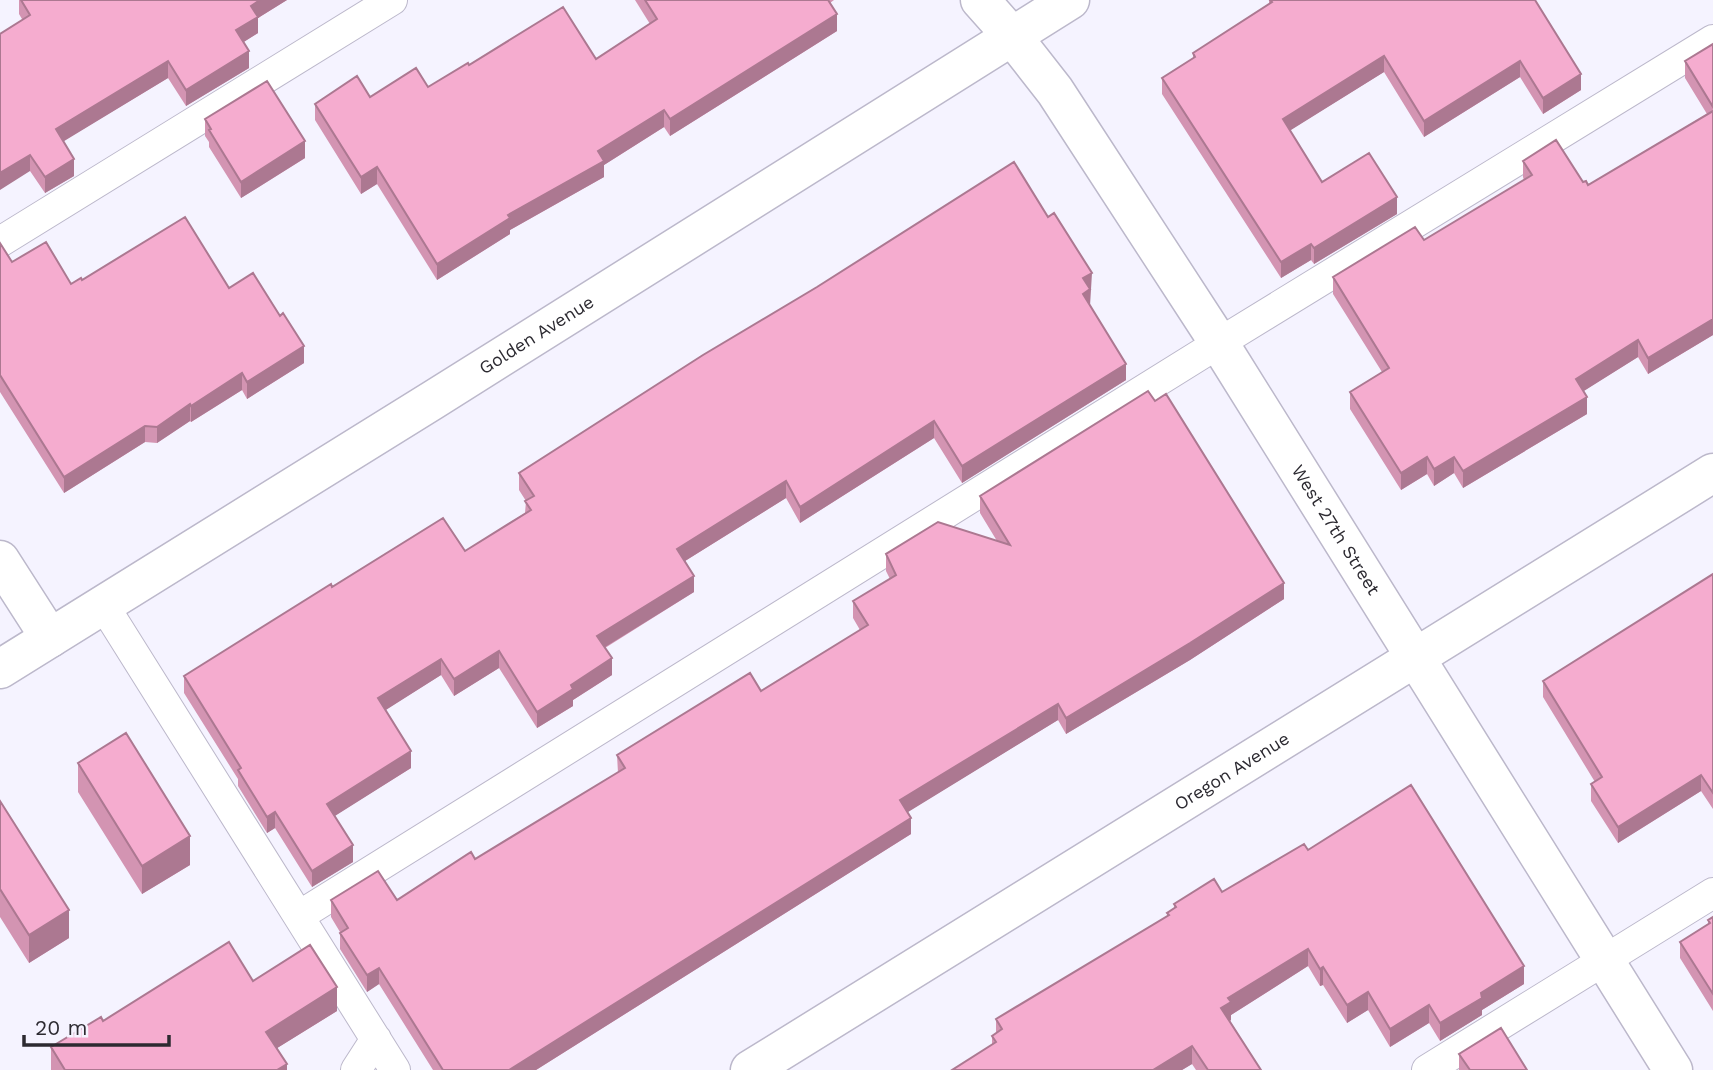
<svg xmlns="http://www.w3.org/2000/svg" width="1713" height="1070" viewBox="0 0 1713 1070" font-family="'Work Sans',sans-serif">
<style>
.lines{fill:none;stroke-linecap:round;stroke-linejoin:round}
.service-casing{stroke:#bcb8cb;stroke-width:32}
.minor-casing{stroke:#bcb8cb;stroke-width:41}
.service{stroke:#fff;stroke-width:30}
.minor{stroke:#fff;stroke-width:38}
.wall{fill:#d394b2}
.shaded-wall{fill:#ac7891}
.building{fill:#f5accf;stroke:#ac7891;stroke-width:2}
.labels{text-anchor:middle;stroke-width:5;stroke-linejoin:round;paint-order:stroke}
.street-label{font-size:18px;fill:#2c2a31;stroke:#f5f3ff}
</style>
<rect width="100%" height="100%" fill="#f5f3ff"/>
<g class="lines">
<!-- service casing -->
<g class="service-casing">
<path id="service" d="M0 242 392 0
M104 606 395 1070
M299 916 1219 343 1713 40
M356 1070 376 1039
M1427 1070 1713 893"/>
</g>
<!-- minor casing -->
<g class="minor-casing">
<g id="minor">
<path id="s1" d="M980 0 1012 36 1055 91 1219 343 1673 1070"/>
<path d="M0 560 50 638"/>
<path id="s2" d="M0 669 433 400 1070 0"/>
<path id="s3" d="M750 1070 1713 473"/>
</g>
</g>
<!-- service -->
<use href="#service" class="service"/>
<!-- minor -->
<use href="#minor" class="minor"/>
</g>
<!-- wall -->
<path class="wall" d="M19 0H287L258 18V33L243 42 249 68 186 106 168 78 63 141 74 176 45 193 30 171 22 19 19 14Z
M635 0H834L830 3 837 31 670 136 664 127 604 165V177L510 230V234L437 280 377 184 361 194 315 120V104L370 97 428 87 469 65 596 59 650 24Z
M1269 0H1535L1581 90 1543 114 1520 77 1424 137 1384 72 1290 130 1322 182 1397 214 1314 264 1311 260 1281 278 1162 94V78L1193 58V53L1269 4Z
M1713 44V335L1648 374 1638 357 1583 391 1587 414 1463 488 1454 473 1434 486 1427 474 1401 490 1350 409V392L1382 372 1333 294V277L1424 240 1524 180 1523 177V161L1583 182 1588 185 1707 114 1685 78V61Z
M205 119 305 158 241 198 209 147V142L205 136Z
M0 243 12 262 71 284 82 280 229 288 304 363 247 399 242 390 191 422 190 421 157 443 145 442 64 493 0 392Z
M1092 289 1090 290V306L1126 380 962 483 934 438 800 523 786 498 685 561 694 592 605 648 612 675 573 700V706L537 728 499 668 454 696 441 675 385 710 411 768 334 816 353 862 312 887 275 828 267 833 238 786V779L184 693V676L332 587 465 551 525 513 526 501 519 490V473Z
M980 496 1284 599 1190 660 1066 734 1058 720 907 812 911 834 536 1070H433L379 984 367 992 340 949V932L331 917V900H397L475 859 618 773 617 755 761 691 860 630 853 618V601L890 579 886 571V554L997 541 980 513Z
M1713 574V809L1701 791 1618 843 1591 801V784L1595 782 1543 697V681Z
M78 763 190 865 142 894 78 792Z
M0 801 69 938 29 963 0 917Z
M1308 850 1524 984 1482 1010V1015L1440 1041 1429 1023 1390 1047 1368 1010 1347 1023 1323 985 1320 986 1308 966 1231 1015V1020L1230 1021 1261 1070H1196L1192 1064 1182 1070H952L992 1045V1036L996 1033V1019L1167 916V913L1174 909V904L1222 892Z
M1713 917V1011L1680 958V942L1708 924V920Z
M253 981 337 1011 277 1048 287 1070H51V1047L103 1021Z
M1459 1054 1527 1070H1459Z"/>
<!-- shaded-wall -->
<path class="shaded-wall" d="M260 0H287L258 18V33L236 47V30L251 6Z
M837 14V31L670 136V119Z
M249 51V68L186 106V90Z
M1384 56V72L1283 135V119Z
M168 61V78L56 146V129Z
M1520 61V77L1424 137V121Z
M1581 74V90L1543 114V98Z
M664 110V127L604 165V177L510 230V234L437 280V264L598 151Z
M305 141V158L241 198V182Z
M30 155V171L0 190V173Z
M74 159V176L45 193V177Z
M377 167V184L361 194V177Z
M1397 197V214L1314 264V248Z
M1311 244V260L1281 278V262Z
M1092 273 1090 306 1083 311V278Z
M1713 319V335L1648 374V358Z
M1638 340V357L1576 396V379Z
M304 346V363L247 399V382Z
M1126 364V380L962 483V466Z
M242 373V390L191 422V406Z
M1587 397V414L1463 488V471Z
M190 404V421L157 443V427Z
M934 421V438L800 523V507Z
M145 426V442L64 493V477Z
M1427 457V474L1401 490V473Z
M1454 457V473L1434 486V469Z
M786 481V498L677 566V549Z
M694 576V592L597 652V636Z
M1284 583V599L1190 660 1066 734V718Z
M499 651V668L454 696V679Z
M612 658V675L573 700V706L537 728V712L571 685Z
M441 659V675L378 715V698Z
M1058 704V720L900 817V800Z
M411 751V768L327 821V804Z
M1701 775V791L1618 843V827Z
M275 812V828L267 833V817Z
M911 818V834L536 1070H509Z
M190 836V865L142 894V866Z
M353 845V862L312 887V871Z
M69 910V938L29 963V935Z
M1308 949V966L1231 1015V1020L1221 1026V1008L1228 998Z
M1524 966V984L1482 1010V1015L1440 1041V1023L1481 993Z
M1323 967V985L1320 986V969Z
M379 968V984L367 992V975Z
M337 987V1011L266 1055V1032Z
M1368 992V1010L1347 1023V1005Z
M1429 1005V1023L1390 1047V1029Z
M1192 1046V1064L1182 1070H1153Z
M287 1064V1070H277Z"/>
<!-- building -->
<path class="building" d="M21 0H260L251 6 258 17 236 30 249 51 186 90 168 61 56 129 74 159 45 177 30 155 0 173V34L30 15Z
M645 0H828L837 14 670 119 664 110 598 151 604 161 508 215 510 218 437 264 377 167 361 177 315 104 357 76 370 97 416 68 428 87 468 63 469 65 563 7 596 59 657 19Z
M1270 0H1535L1581 74 1543 98 1520 61 1424 121 1384 56 1283 119 1322 182 1369 153 1397 197 1314 248 1311 244 1281 262 1162 78 1195 57 1193 53 1272 2Z
M1713 44V107L1685 61Z
M267 81 305 141 241 182 209 130 211 129 205 119Z
M1713 111V319L1648 358 1638 340 1576 379 1587 397 1463 471 1454 457 1434 469 1427 457 1401 473 1350 392 1389 368 1333 277 1415 227 1424 240 1532 175 1523 161 1556 140 1583 182 1586 181 1588 185Z
M1014 162 1048 217 1054 213 1092 273 1083 278 1090 289 1083 294 1126 364 962 466 934 421 800 507 786 481 677 549 694 576 597 636 612 658 571 685 573 689 537 712 499 651 454 679 441 659 378 698 411 751 327 804 353 845 312 871 275 812 267 817 238 770 241 768 184 676 331 584 332 587 443 518 465 551 531 510 525 501 534 496 519 473 703 355 817 287Z
M185 217 229 288 253 273 280 316 283 313 304 346 247 382 242 373 191 406 190 404 157 427 145 426 64 477 0 375V243L12 262 46 242 71 284 81 278 82 280Z
M1148 391 1155 401 1166 394 1284 583 1190 643 1066 718 1058 704 900 800 911 818 509 1070H443L379 968 367 975 340 933 348 928 331 900 378 871 397 900 471 852 475 859 625 768 617 755 750 673 761 691 868 625 853 601 896 575 886 554 938 522 1010 545 980 496Z
M1713 574V793L1701 775 1618 827 1591 784 1602 777 1543 681Z
M126 733 190 836 142 866 78 763Z
M1411 785 1524 966 1481 993 1482 998 1440 1023 1429 1005 1390 1029 1368 992 1347 1005 1323 967 1320 969 1308 949 1228 998 1231 1002 1221 1008 1261 1070H1208L1192 1046 1153 1070H952L996 1042 992 1036 1002 1029 996 1019 1169 915 1167 913 1176 907 1174 904 1214 879 1222 892 1304 844 1308 850Z
M0 801 69 910 29 935 0 889Z
M1713 917V994L1680 942 1710 923 1708 920Z
M229 942 253 981 310 945 337 987 266 1032 287 1064 277 1070H65L51 1047 101 1017 103 1021Z
M1501 1028 1527 1070H1470L1459 1054Z"/>
<g class="labels">
<!-- street labels -->
<g class="street-label">
<text dy="6" stroke="none"><textPath href="#s2" startOffset="632">Golden Avenue</textPath></text>
<text dy="6" stroke="none"><textPath href="#s1" startOffset="639">West 27th Street</textPath></text>
<text dy="6" stroke="none"><textPath href="#s3" startOffset="567">Oregon Avenue</textPath></text>
</g>
</g>
<!-- scale -->
<path d="M24 1035v10h145v-10" fill="none" stroke="#2c2a31" stroke-width="3.5"/>
<text x="35" y="1035" font-size="21" fill="#2c2a31" stroke="#f5f3ff" stroke-width="5" paint-order="stroke">20 m</text>
</svg>
